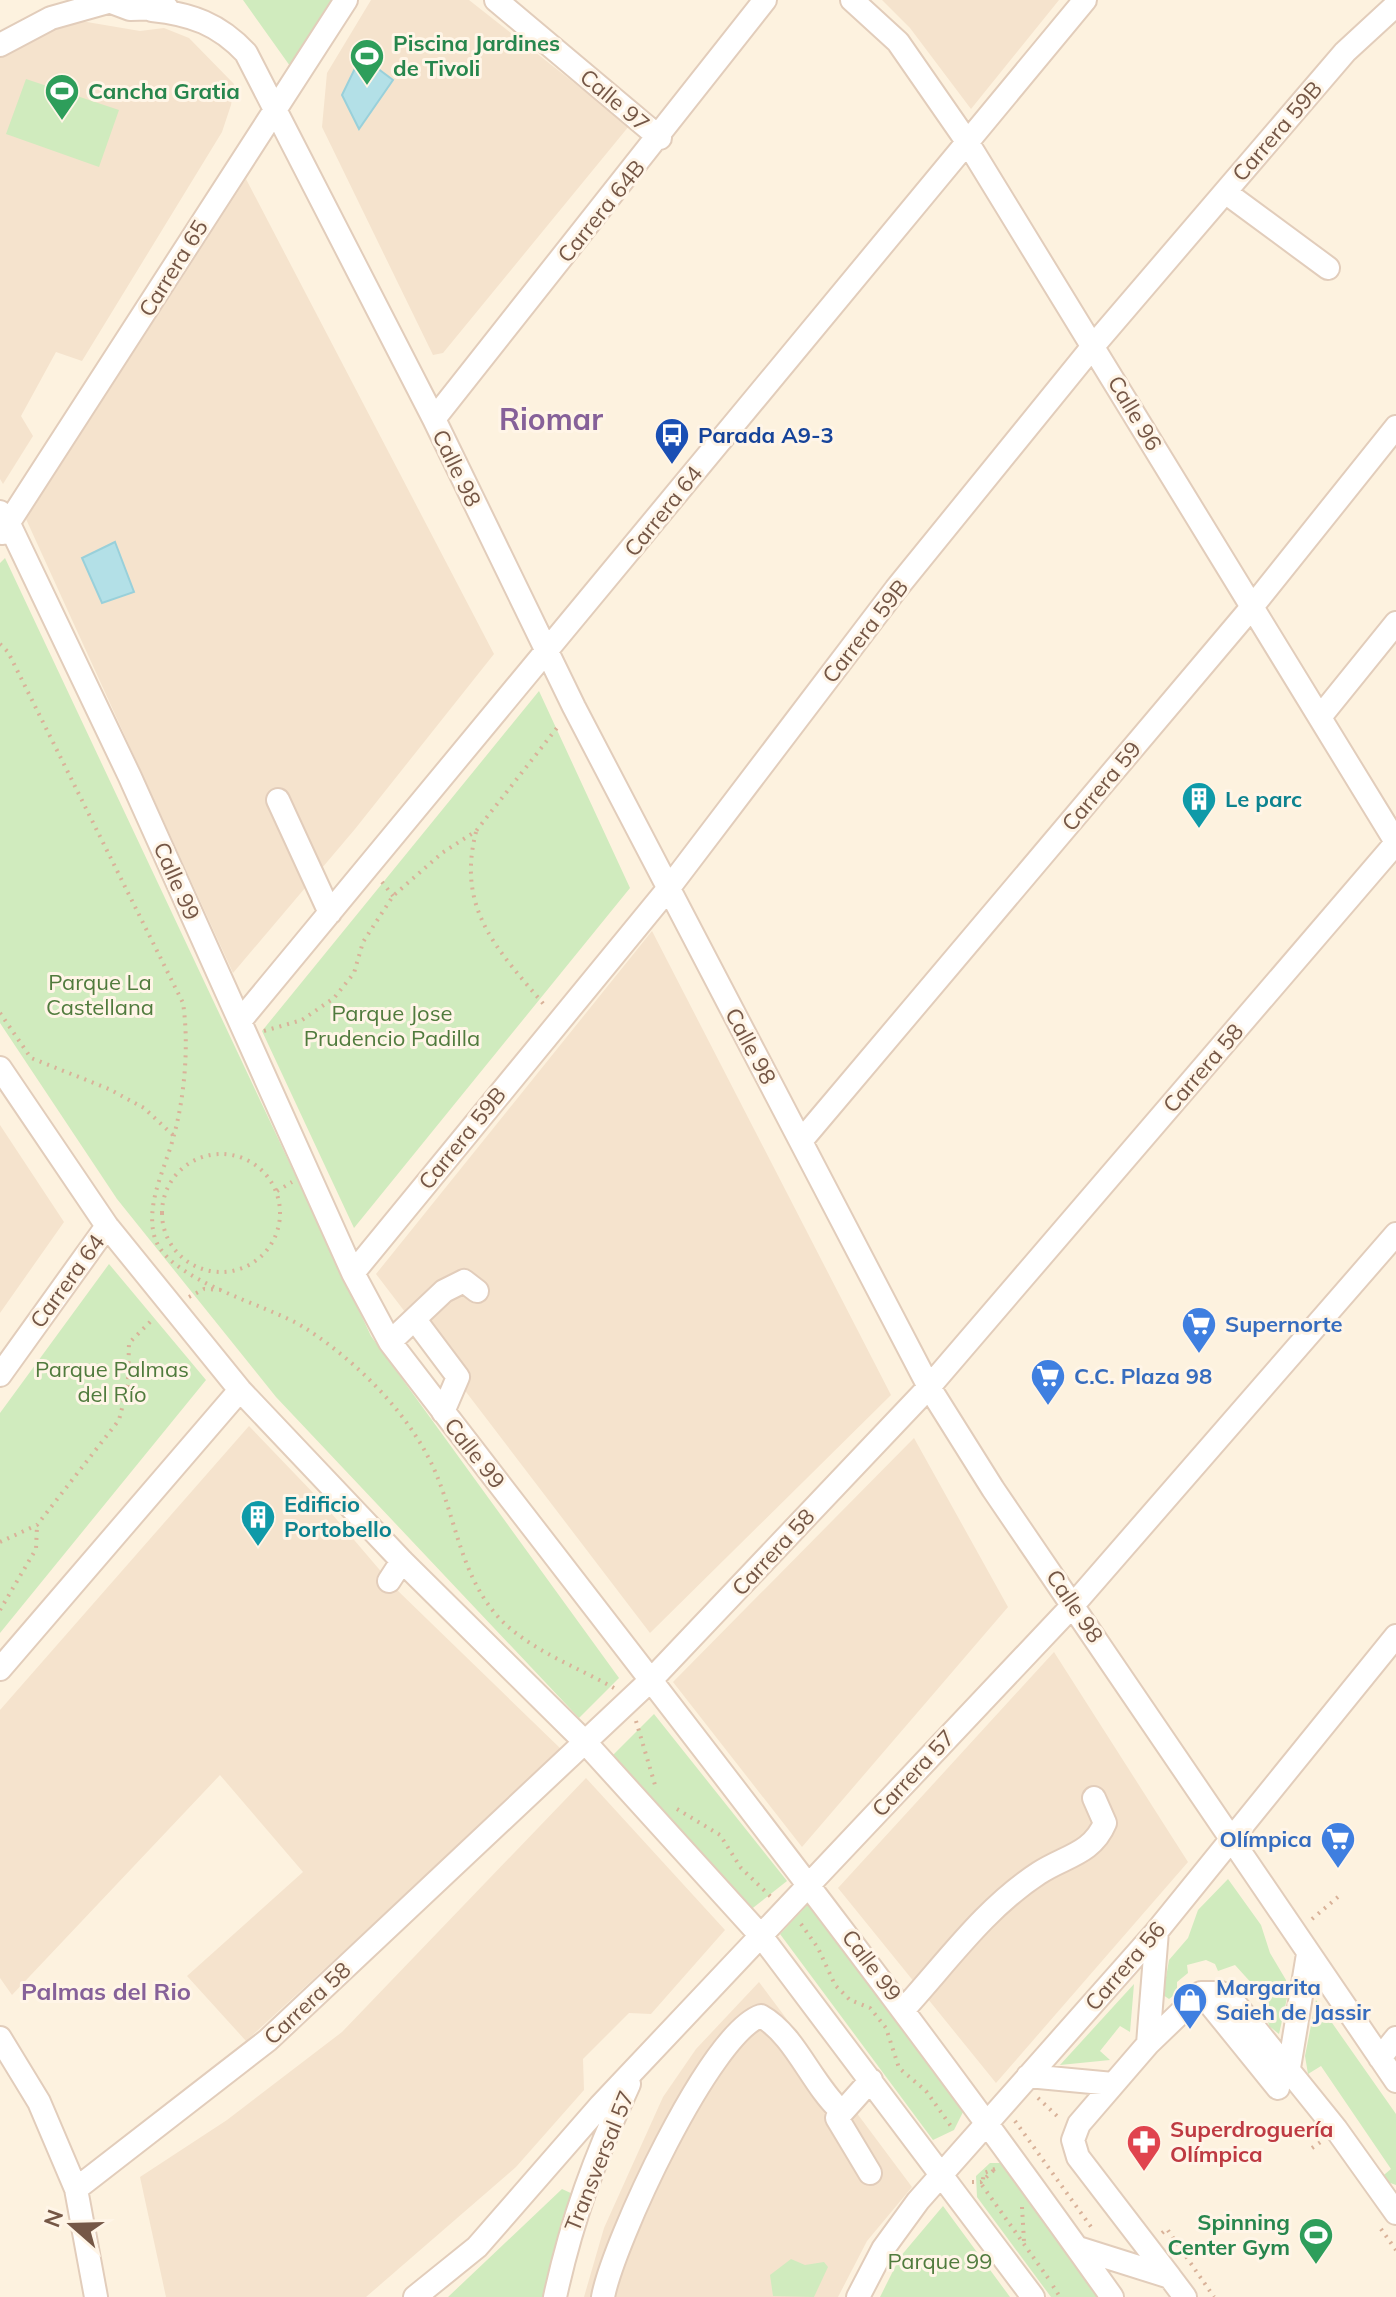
<svg xmlns="http://www.w3.org/2000/svg" width="1396" height="2297" viewBox="0 0 1396 2297" font-family="Mulish,sans-serif">
<style>
.residential{fill:#f5e3cd}
.green{fill:#d0ebbe}
.water{fill:#b3e0e7;stroke:#99d0da;stroke-width:2}
.lines{fill:none;stroke-linecap:round;stroke-linejoin:round}
.minor-casing{stroke:#e2cdbb;stroke-width:26}
.path{stroke:#d9b299;stroke-width:4;stroke-dasharray:2 6;stroke-linecap:butt}
.minor{stroke:#fff;stroke-width:22}
.labels{text-anchor:middle;stroke-width:6;stroke-linejoin:round;paint-order:stroke}
.leisure-label{font-size:22px;font-weight:bold;fill:#27864d;stroke:#fff5e7;text-anchor:start}
.street-label{font-size:22px;fill:#755746;stroke:#fff5e7}
.transit-label{font-size:22px;font-weight:bold;fill:#164399;stroke:#fff5e7;text-anchor:start}
.culture-label{font-size:22px;font-weight:bold;fill:#0d838f;stroke:#fff5e7;text-anchor:start}
.park-label{font-size:22px;fill:#507b3d;stroke:#fff5e7}
.shop-label{font-size:22px;font-weight:bold;fill:#366cbe;stroke:#fff5e7;text-anchor:start}
.health-label{font-size:22px;font-weight:bold;fill:#be3a42;stroke:#fff5e7;text-anchor:start}
.neighbourhood-label{font-size:24px;font-weight:bold;fill:#866199;stroke:#fff5e7}
.district-label{font-size:30px;font-weight:bold;fill:#866199;stroke:#fff5e7}
</style>
<rect width="100%" height="100%" fill="#fdf2df"/>
<!-- residential -->
<path class="residential" d="M371 0H469L629 126 443 353 433 355 322 127 327 73Z
M882 0H1059L971 109 910 28Z
M81 21 140 31 164 28 189 38 234 84 231 105 222 132 82 361 56 352 21 416 33 436 3 484 0 479V57L46 25Z
M246 179 494 654 355 829 233 973 26 519Z
M652 931 891 1395 650 1633 376 1274Z
M0 1125 64 1222 0 1313Z
M249 1426 320 1500 396 1589 562 1750 246 2041 187 1976 303 1872 220 1775 12 1995 0 1978V1710Z
M914 1438 1008 1607 802 1847 673 1682Z
M1054 1652 1188 1862 996 2083 838 1888Z
M586 1778 725 1930 651 2014 629 2013 583 2059 584 2090 516 2167 366 2297H166L140 2177 227 2120 342 2032Z
M759 1982 912 2187 867 2241 838 2297H584L604 2228 663 2097 696 2049Z"/>
<!-- green -->
<path class="green" d="M243 0H335L290 66Z
M26 79 119 110 99 167 6 134Z
M5 558 371 1336 619 1678 579 1718 276 1397 117 1199 0 1023V563Z
M539 691 630 888 354 1228 262 1031Z
M109 1264 206 1380 0 1633V1413Z
M654 1714 787 1881 749 1911 610 1758Z
M1228 1879 1261 1925 1270 1953 1286 1980 1287 1998 1279 2034 1269 2026 1264 1997 1235 1965 1218 1971 1215 1964 1206 1960 1187 1965 1188 1973 1177 1982V1993L1169 1999 1163 1995 1169 1960 1188 1938 1198 1910Z
M810 1902 965 2108 954 2130 933 2140 780 1934Z
M1134 1984 1130 2032 1120 2026 1100 2051 1110 2060 1060 2065Z
M1316 2000 1396 2114V2185L1379 2179 1391 2169 1321 2066 1308 2074 1305 2056Z
M990 2163H1003L1017 2173 1098 2297H1051L977 2197 976 2176Z
M562 2189 575 2195 559 2236 544 2297H448Z
M943 2206 1010 2297H880L900 2257Z
M791 2259 805 2265 824 2262 828 2267 814 2297 773 2296 770 2275Z"/>
<!-- water -->
<path class="water" d="M361 56 393 80 359 129 342 95Z
M115 542 134 592 102 603 82 558Z"/>
<g class="lines">
<!-- minor casing -->
<g class="minor-casing">
<path id="minor" d="M106 0 130 9 167 8
M496 0 660 138
M852 0 898 42 966 140 1396 842
M152 10C191 14 219 24 246 53L434 419 574 707 929 1387 993 1489 1396 2081
M0 45 51 18 108 2
M1225 192 1328 268
M434 419 765 0
M0 512 10 526 130 777 353 1273 390 1342C633 1659 881 1971 1112 2297
M2 533 346 0
M1320 717 1396 623
M278 800 330 913
M240 1021 1085 0
M0 1068 107 1226 240 1390 402 1561 584 1741 762 1937 1033 2297
M801 1141 1252 607 1396 427
M353 1273 668 889 896 589 1094 345 1345 52 1396 5
M416 1321 458 1377 443 1412
M390 1342 444 1291 464 1281 477 1291
M0 1375 107 1226
M389 1581 402 1561
M0 1669 240 1390
M1201 1993 1278 2088
M904 2009C947 1962 985 1908 1039 1873 1065 1856 1092 1854 1105 1823L1094 1798
M0 2038 39 2102 76 2189 96 2297
M1148 2044 1157 1931
M1380 2058 1396 2038
M1289 2068 1308 1954
M1028 2076 1113 2084
M870 2173 837 2118 871 2080
M76 2189 268 2040 652 1679 929 1387 1396 843
M1078 2248 1170 2277 1185 2297
M1170 2277 1078 2157 1073 2140 1079 2124 1148 2044 1201 1993H1221L1232 2000 1336 2129 1396 2213
M415 2297 477 2247 600 2106 1074 1604 1396 1234
M555 2297C572 2219 595 2157 629 2084
M603 2297C613 2243 710 2033 761 2016 795 2035 811 2083 840 2110
M858 2297 883 2249 918 2201 1157 1931 1396 1636"/>
</g>
<!-- path -->
<path class="path" d="M0 644 8 652 183 1003C189 1043 185 1095 174 1135 166 1167 146 1201 154 1235 165 1281 268 1304 305 1328 358 1362 413 1417 437 1476 457 1525 462 1578 500 1619 530 1650 577 1667 614 1688
M476 832C456 910 498 950 546 1007
M382 882 393 896
M0 1013 31 1058 109 1089 144 1108 174 1136
M264 1031 302 1020 334 998 354 973 363 942 393 896 442 853 476 831 560 724
M162 1213a59 59 0 1 1 118 0a59 59 0 1 1-118 0Z
M277 1191 292 1182
M189 1297 204 1289 223 1290
M0 1542 37 1525 119 1420 128 1385 129 1343 154 1318
M0 1610 36 1549 37 1526
M636 1721 655 1785
M677 1809 720 1835 741 1868 771 1897
M1312 1919 1338 1897
M801 1924 818 1948 835 1985 850 2000 870 2008 886 2028 899 2068 926 2091 953 2129
M1038 2098 1058 2117
M1015 2121 1094 2231
M1312 2148 1322 2141
M995 2169 984 2173 982 2185 1048 2278
M972 2182H981L994 2170
M1022 2207 1024 2241
M1381 2229 1396 2250
M1162 2233 1167 2229 1214 2297
M1053 2286 1060 2297"/>
<!-- minor -->
<use href="#minor" class="minor"/>
</g>
<!-- icons -->
<defs>
<g id="stadium-pin" transform="scale(1.8)"><path d="M0 17L-7.5 6A9.5 9.5 0 1 1 7.5 6Z" fill="#2e9e5b" stroke="#fff5e7"/><path d="M0-5a6.5 5 0 1 0 0 10a6.5 5 0 1 0 0-10ZM-3.5-1.8h7v3.6h-7Z" fill="#fff"/></g>
<g id="bus-pin" transform="scale(1.8)"><path d="M0 17L-7.5 6A9.5 9.5 0 1 1 7.5 6Z" fill="#1a4fb4" stroke="#fff5e7"/><path d="M-5-6H5V4H4V6H2V4H-2V6H-4V4H-5ZM-3.5-4V0h7V-4ZM-3.5 1.2v1.5H-2V1.2ZM2 1.2v1.5H3.5V1.2Z" fill="#fff"/></g>
<g id="building-pin" transform="scale(1.8)"><path d="M0 17L-7.5 6A9.5 9.5 0 1 1 7.5 6Z" fill="#0f9aa8" stroke="#fff5e7"/><path d="M-4-6H4V6H1V3H-1V6H-4ZM-2.5-4.3h1.7v1.8h-1.7ZM.8-4.3h1.7v1.8H.8ZM-2.5-1h1.7V.8h-1.7ZM.8-1h1.7V.8H.8Z" fill="#fff"/></g>
<g id="supermarket-pin" transform="scale(1.8)"><path d="M0 17L-7.5 6A9.5 9.5 0 1 1 7.5 6Z" fill="#3f7fe0" stroke="#fff5e7"/><path d="M-6-5.5h2.5l.6 2H6L4.5 2H-2.5L-4.4-4H-6ZM-1.5 3.2a1.3 1.3 0 1 0 .1 0ZM3 3.2a1.3 1.3 0 1 0 .1 0Z" fill="#fff"/></g>
<g id="shop-pin" transform="scale(1.8)"><path d="M0 17L-7.5 6A9.5 9.5 0 1 1 7.5 6Z" fill="#3f7fe0" stroke="#fff5e7"/><path d="M-5-2.5h2.3a2.7 3.5 0 0 1 5.4 0H5L5.5 6h-11ZM-1.5-2.5h3a1.5 2.3 0 0 0-3 0Z" fill="#fff"/></g>
<g id="pharmacy-pin" transform="scale(1.8)"><path d="M0 17L-7.5 6A9.5 9.5 0 1 1 7.5 6Z" fill="#e0444e" stroke="#fff5e7"/><path d="M-2-6h4v4h4v4h-4v4h-4v-4h-4v-4h4Z" fill="#fff"/></g>
</defs>
<g fill-rule="evenodd">
<use href="#stadium-pin" x="367" y="56"/>
<use href="#stadium-pin" x="62" y="91"/>
<use href="#bus-pin" x="672" y="435"/>
<use href="#building-pin" x="1199" y="799"/>
<use href="#supermarket-pin" x="1199" y="1324"/>
<use href="#supermarket-pin" x="1048" y="1376"/>
<use href="#building-pin" x="258" y="1517"/>
<use href="#supermarket-pin" x="1338" y="1839"/>
<use href="#shop-pin" x="1190" y="2000"/>
<use href="#pharmacy-pin" x="1144" y="2142"/>
<use href="#stadium-pin" x="1316" y="2235"/>
</g>
<g class="labels">
<!-- leisure labels -->
<g class="leisure-label">
<text x="393" y="51">Piscina Jardines<tspan x="393" dy="25">de Tivoli</tspan></text>
<text x="88" y="99">Cancha Gratia</text>
<text x="1290" y="2230" text-anchor="end">Spinning<tspan x="1290" dy="25">Center Gym</tspan></text>
</g>
<!-- street labels -->
<g class="street-label">
<text transform="translate(615 100) rotate(40)" y="8">Calle 97</text>
<text transform="translate(1277 131) rotate(-49)" y="8">Carrera 59B</text>
<text transform="translate(601 211) rotate(-51)" y="8">Carrera 64B</text>
<text transform="translate(173 268) rotate(-58)" y="8">Carrera 65</text>
<text transform="translate(1135 413) rotate(59)" y="8">Calle 96</text>
<text transform="translate(457 468) rotate(64)" y="8">Calle 98</text>
<text transform="translate(663 511) rotate(-51)" y="8">Carrera 64</text>
<text transform="translate(865 631) rotate(-52)" y="8">Carrera 59B</text>
<text transform="translate(1101 786) rotate(-50)" y="8">Carrera 59</text>
<text transform="translate(177 881) rotate(66)" y="8">Calle 99</text>
<text transform="translate(751 1046) rotate(62)" y="8">Calle 98</text>
<text transform="translate(1203 1068) rotate(-49)" y="8">Carrera 58</text>
<text transform="translate(462 1138) rotate(-51)" y="8">Carrera 59B</text>
<text transform="translate(67 1281) rotate(-54)" y="8">Carrera 64</text>
<text transform="translate(475 1453) rotate(52)" y="8">Calle 99</text>
<text transform="translate(773 1552) rotate(-47)" y="8">Carrera 58</text>
<text transform="translate(1075 1606) rotate(56)" y="8">Calle 98</text>
<text transform="translate(913 1773) rotate(-47)" y="8">Carrera 57</text>
<text transform="translate(872 1965) rotate(53)" y="8">Calle 99</text>
<text transform="translate(1125 1966) rotate(-49)" y="8">Carrera 56</text>
<text transform="translate(307 2003) rotate(-43)" y="8">Carrera 58</text>
<text transform="translate(599 2161) rotate(-68)" y="8">Transversal 57</text>
</g>
<!-- transit labels -->
<g class="transit-label">
<text x="698" y="443">Parada A9-3</text>
</g>
<!-- culture labels -->
<g class="culture-label">
<text x="1225" y="807">Le parc</text>
<text x="284" y="1512">Edificio<tspan x="284" dy="25">Portobello</tspan></text>
</g>
<!-- park labels -->
<g class="park-label">
<text x="100" y="990">Parque La<tspan x="100" dy="25">Castellana</tspan></text>
<text x="392" y="1021">Parque Jose<tspan x="392" dy="25">Prudencio Padilla</tspan></text>
<text x="112" y="1377">Parque Palmas<tspan x="112" dy="25">del Río</tspan></text>
<text x="940" y="2269">Parque 99</text>
</g>
<!-- shop labels -->
<g class="shop-label">
<text x="1225" y="1332">Supernorte</text>
<text x="1074" y="1384">C.C. Plaza 98</text>
<text x="1312" y="1847" text-anchor="end">Olímpica</text>
<text x="1216" y="1995">Margarita<tspan x="1216" dy="25">Saieh de Jassir</tspan></text>
</g>
<!-- health labels -->
<g class="health-label">
<text x="1170" y="2137">Superdroguería<tspan x="1170" dy="25">Olímpica</tspan></text>
</g>
<!-- neighbourhood labels -->
<g class="neighbourhood-label">
<text x="106" y="2000">Palmas del Rio</text>
</g>
<!-- district labels -->
<g class="district-label">
<text x="551" y="430">Riomar</text>
</g>
</g>
<!-- north arrow -->
<g transform="translate(72 2225) rotate(290)" stroke="#fff5e7" stroke-width="6" paint-order="stroke">
<path d="M0-6L14 30L0 20L-14 30Z" fill="#755746"/>
<text y="-12" font-size="22" font-weight="bold" text-anchor="middle" fill="#755746">N</text>
</g>
</svg>
